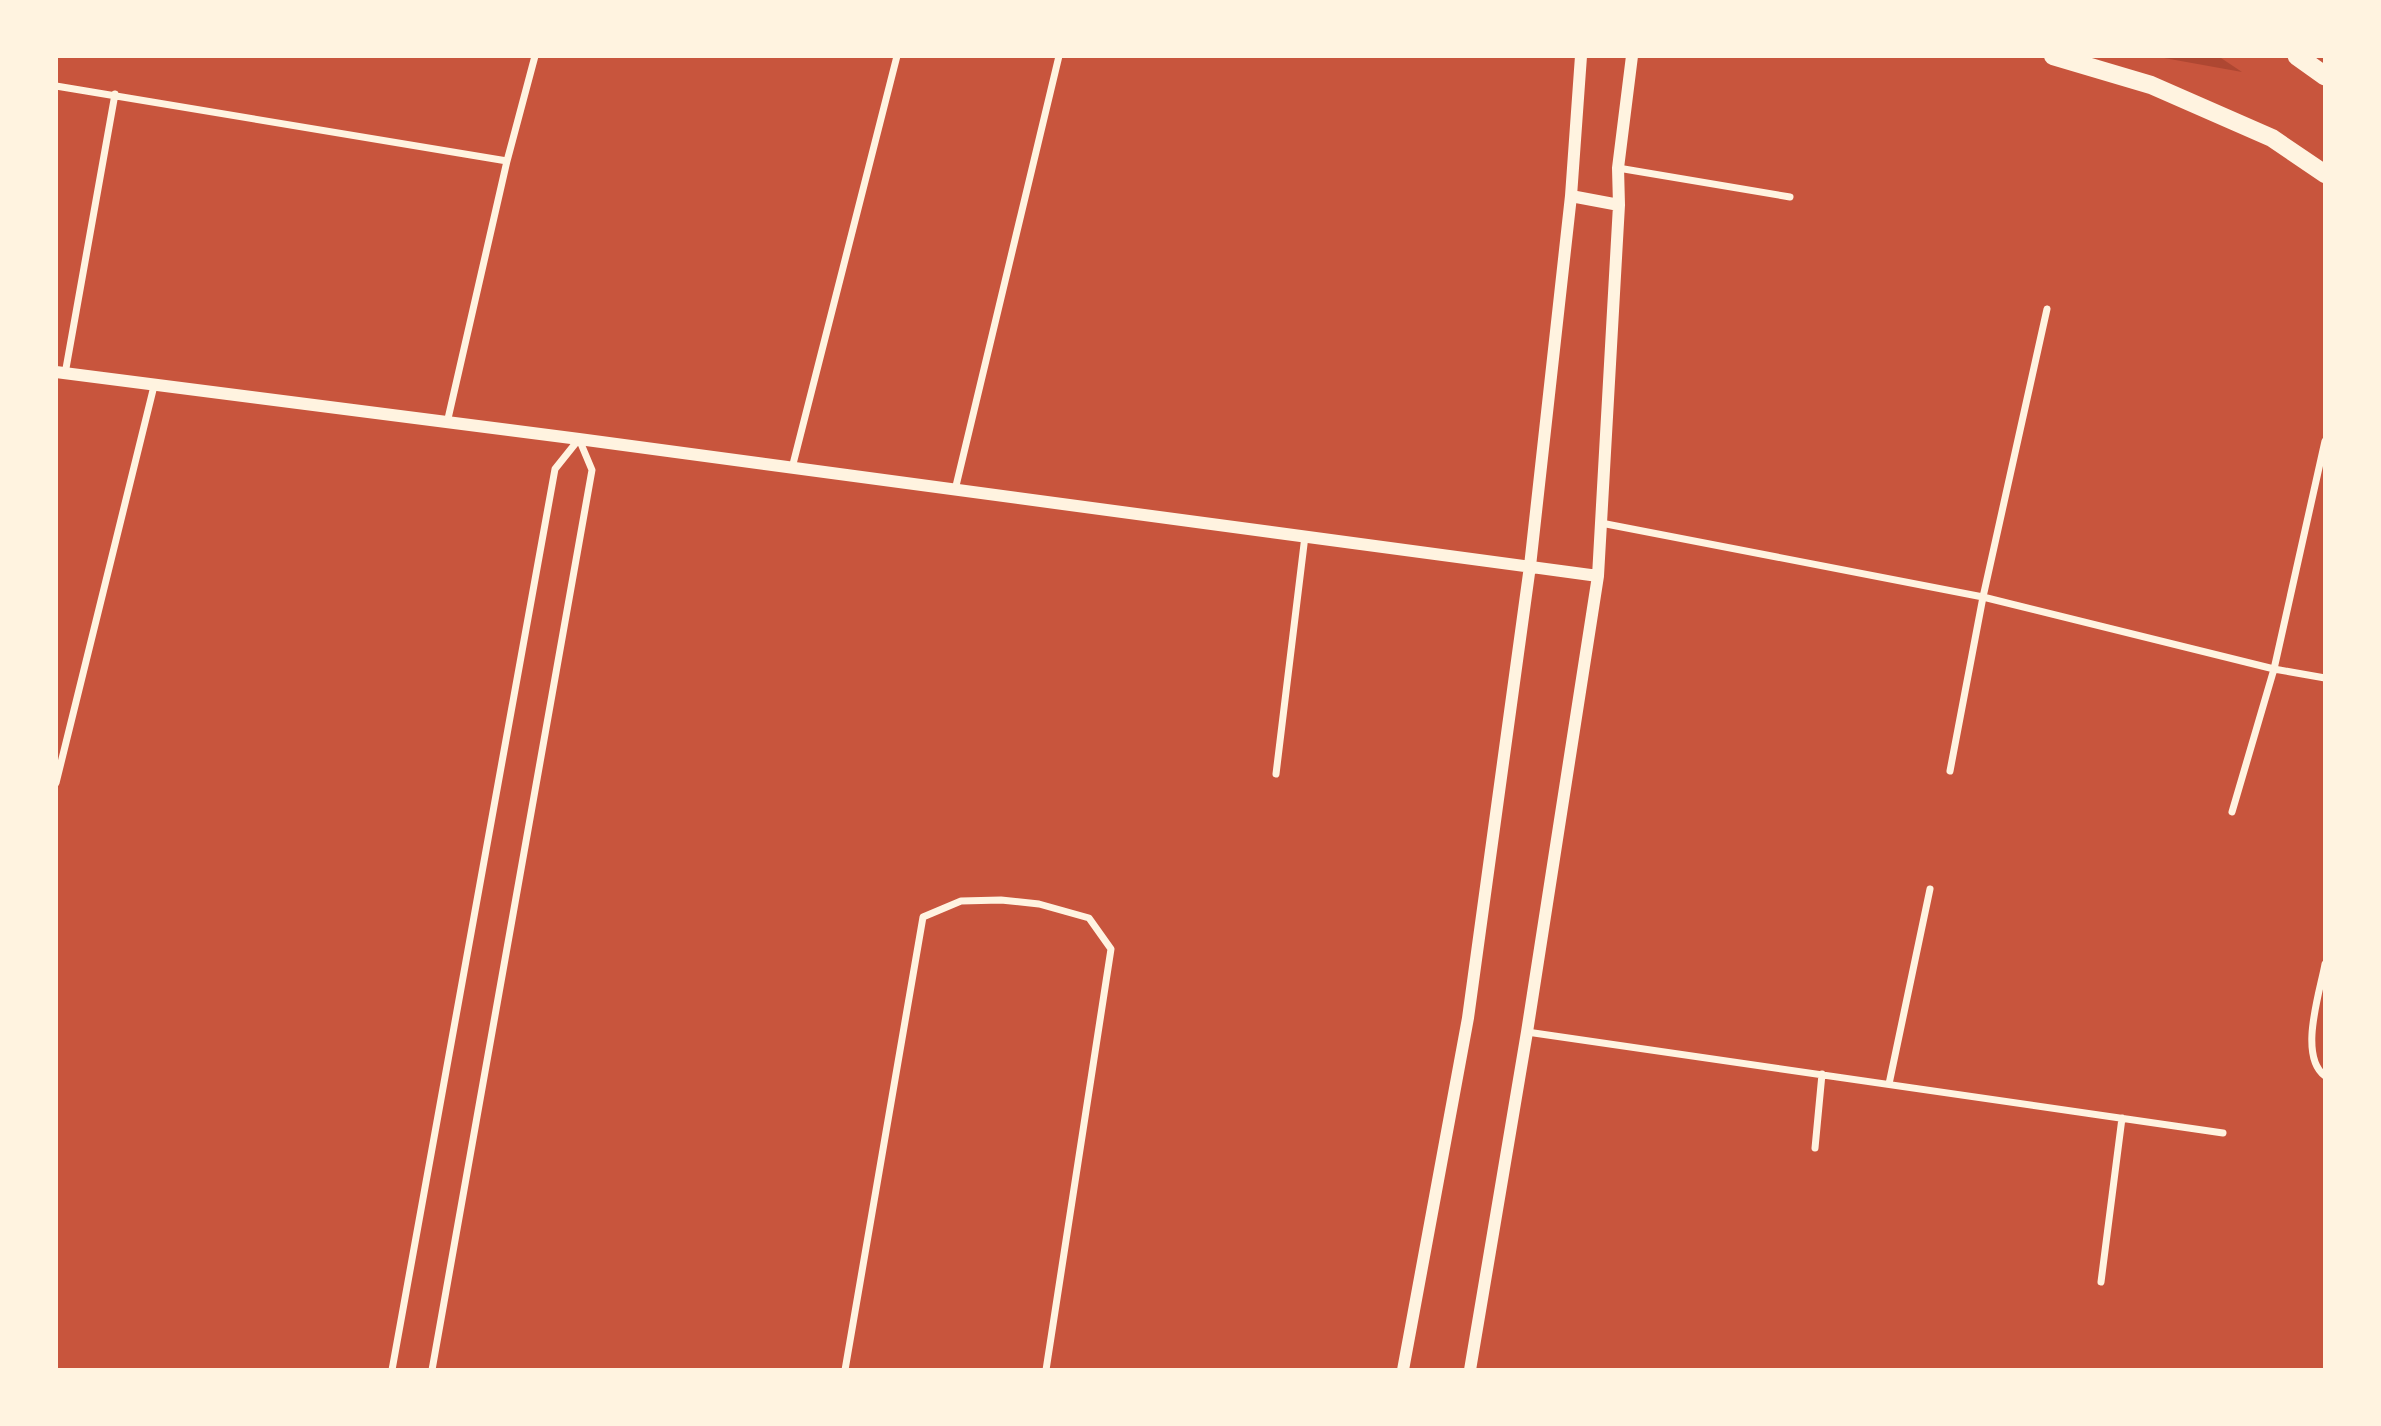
<svg xmlns="http://www.w3.org/2000/svg" width="2381" height="1426" viewBox="0 0 2381 1426" font-family="Barlow,sans-serif">
<style>
.green{fill:#ae4732}
.lines{fill:none;stroke-linecap:round;stroke-linejoin:round}
.minor{stroke:#fff3e0;stroke-width:7}
.tertiary{stroke:#fff3e0;stroke-width:12}
.primary{stroke:#fff3e0;stroke-width:18}
.trunk{stroke:#fff3e0;stroke-width:19}
</style>
<rect width="100%" height="100%" fill="#c8553d"/>
<!-- green -->
<path class="green" d="M2153 56H2218L2242 72Z"/>
<g class="lines">
<!-- minor -->
<path class="minor" d="M56 86 507 161
M1618 168 1790 197
M65 374 115 94
M447 423 507 161 535 56
M792 468 897 56
M955 490 1059 56
M1601 523 1983 597 2274 669 2325 678
M1950 771 1983 597 2047 309
M1276 774 1305 536
M56 783 154 386
M2232 812 2274 669 2325 441
M2325 964C2320 992 2298 1056 2325 1076
M1527 1032 2223 1133
M1889 1084 1930 889
M1815 1148 1822 1074
M2101 1282 2122 1118
M392 1370 555 469 579 439 592 470 432 1370
M845 1370 923 917 961 901 1001 900 1039 904 1089 918 1111 949 1046 1370"/>
<!-- tertiary -->
<path class="tertiary" d="M1571 196 1619 205
M56 372 579 439 1598 576
M1403 1370 1468 1018 1530 566 1571 196 1581 56
M1470 1370 1527 1032 1598 576 1619 205 1618 168 1632 56"/>
<!-- primary -->
<path class="primary" d="M2053 56 2151 85 2272 138 2325 174"/>
<!-- trunk -->
<path class="trunk" d="M2297 56 2325 76"/>
</g>
<!-- border -->
<rect width="2381" height="1426" fill="none" stroke="#fff3e0" stroke-width="116"/>
</svg>
